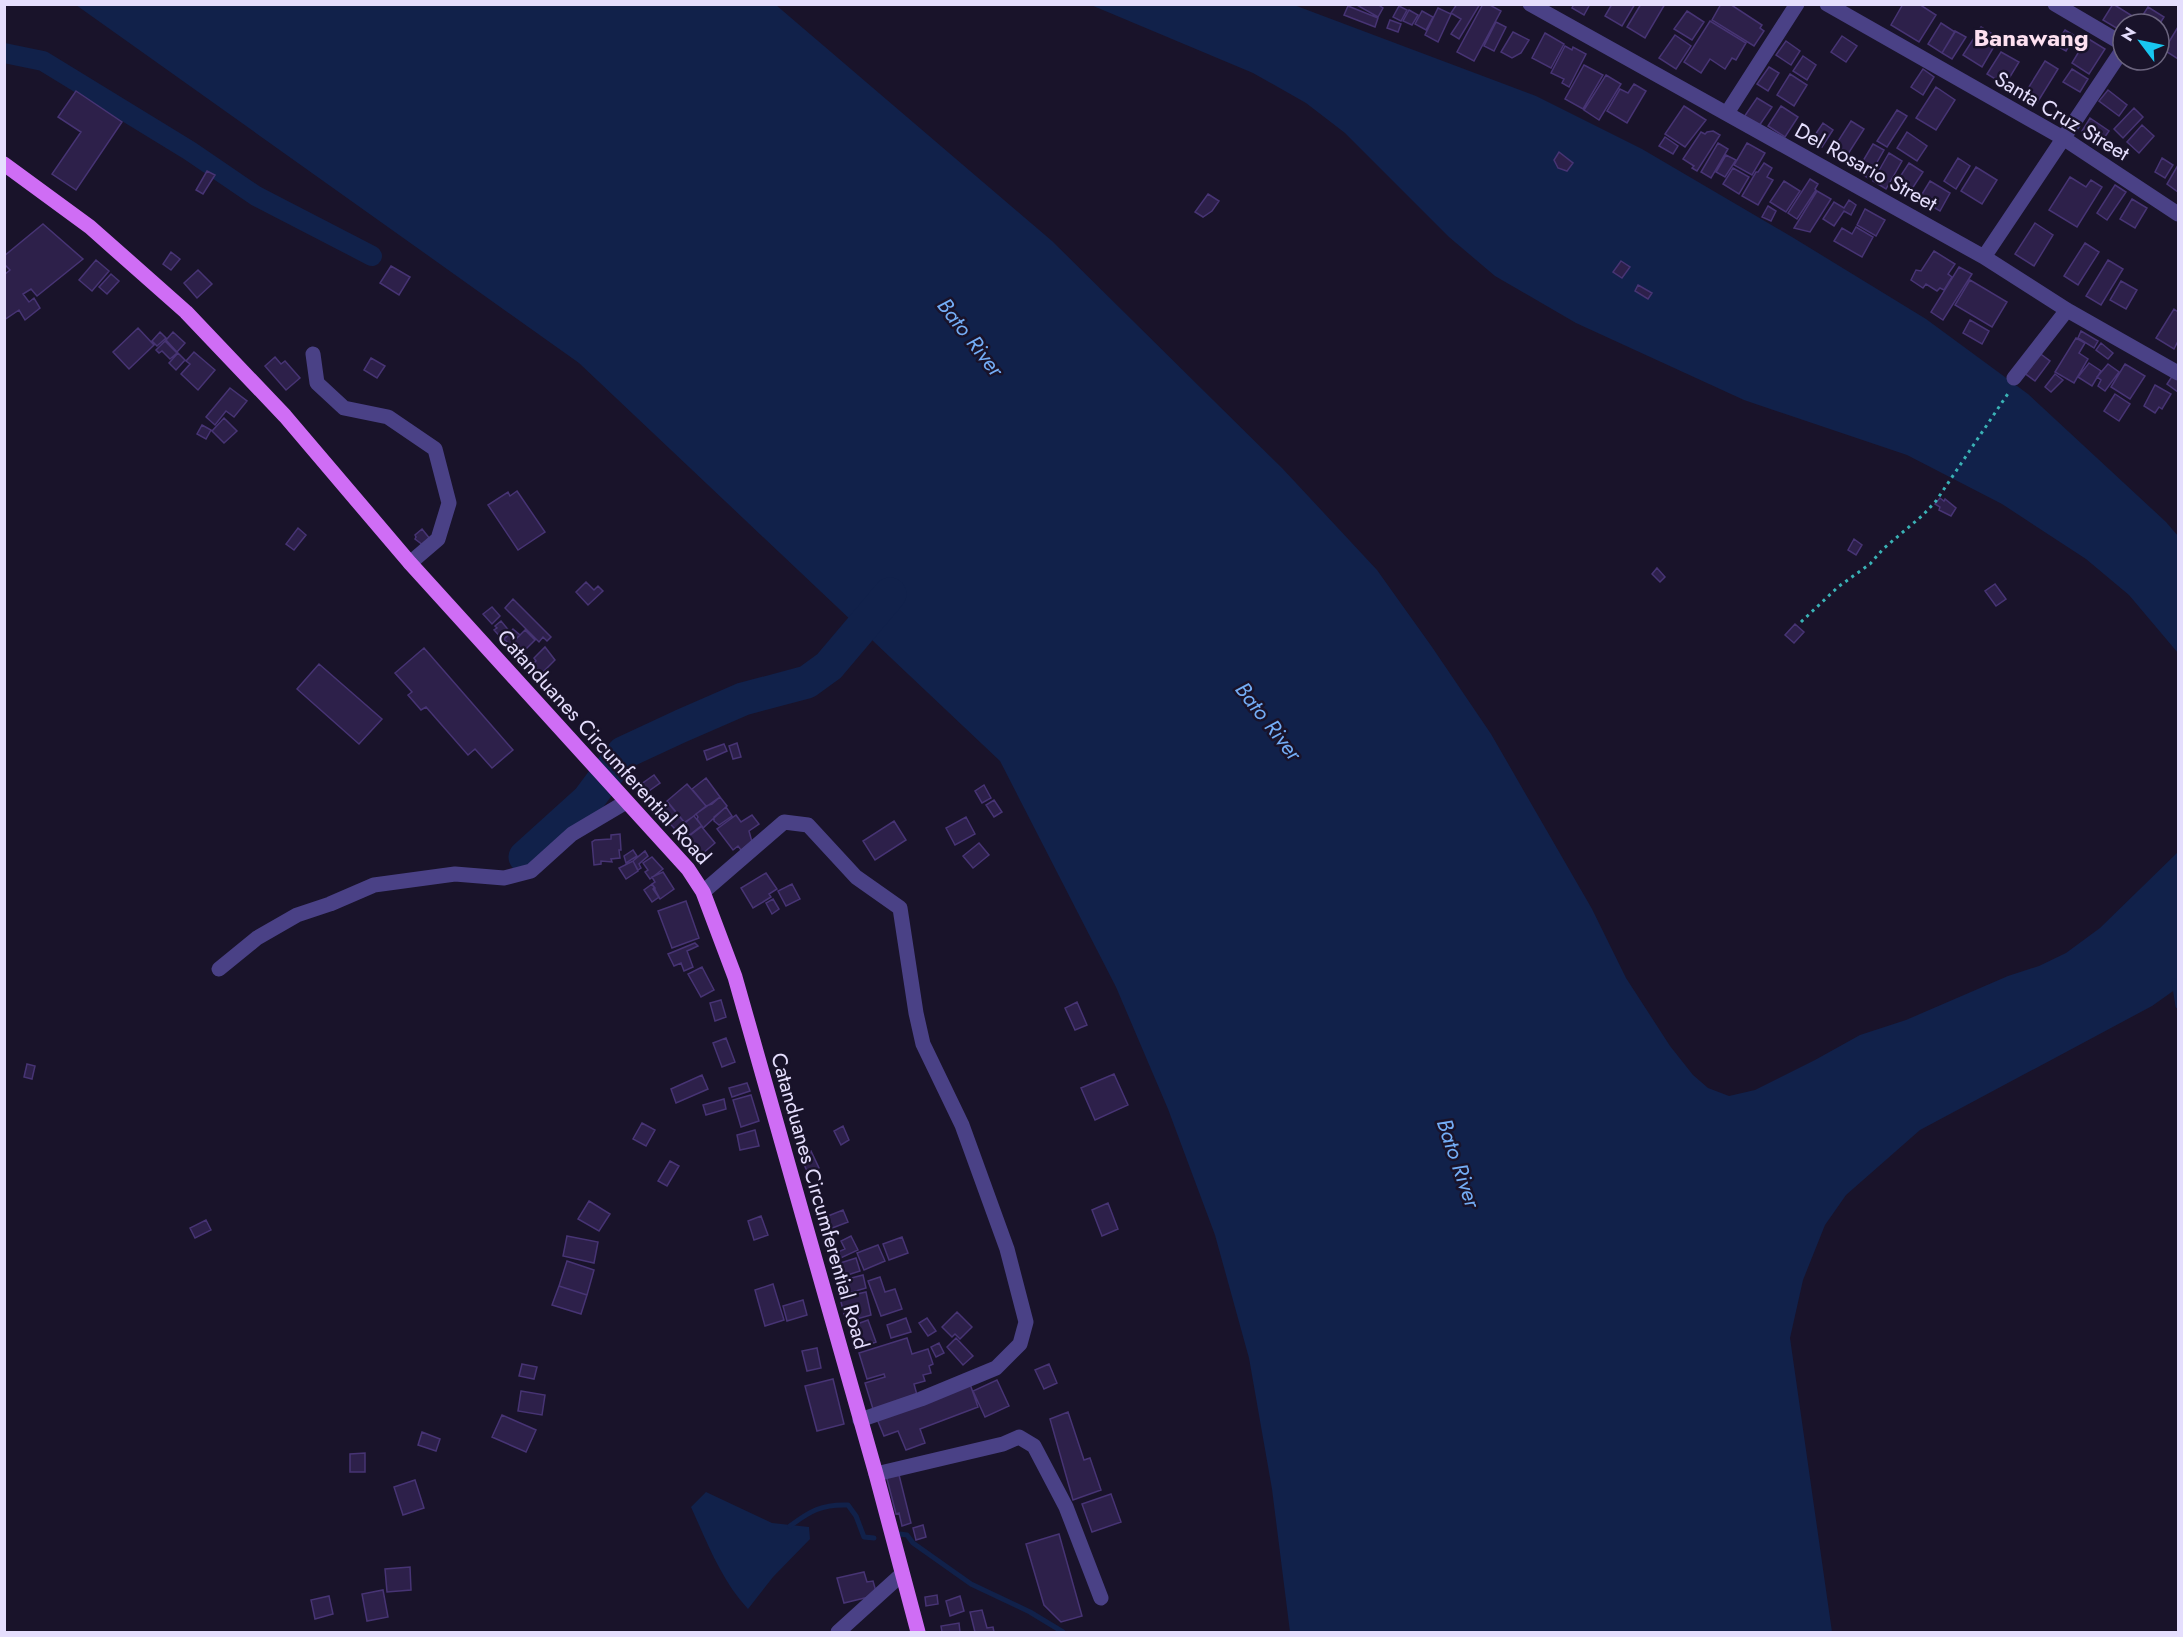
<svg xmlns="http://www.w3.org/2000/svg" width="2183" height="1637" viewBox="0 0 2183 1637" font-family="Jost,sans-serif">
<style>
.water{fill:#11214a}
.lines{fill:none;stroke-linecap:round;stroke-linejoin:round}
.stream{stroke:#11214a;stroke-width:5}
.canal{stroke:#11214a;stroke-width:20}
.river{stroke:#11214a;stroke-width:33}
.building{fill:#2d204a;stroke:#473474;stroke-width:1.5}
.path{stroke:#3ab2b6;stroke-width:3;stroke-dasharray:3 4.5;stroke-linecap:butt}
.minor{stroke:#4a4186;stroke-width:15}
.major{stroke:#cf6df5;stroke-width:15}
.labels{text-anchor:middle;stroke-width:5;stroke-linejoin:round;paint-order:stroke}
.street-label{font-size:21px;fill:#e5defd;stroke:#19132a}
.water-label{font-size:22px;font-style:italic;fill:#74adf6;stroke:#19132a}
.quarter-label{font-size:24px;font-weight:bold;fill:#fde0f0;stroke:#19132a}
</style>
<rect width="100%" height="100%" fill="#19132a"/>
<!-- water -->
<path class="water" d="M76 5H776L1052 241 1282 468 1377 570 1432 647 1491 734 1592 909 1626 978 1670 1046 1693 1075 1708 1088 1729 1096 1755 1090 1815 1060 1860 1035 1906 1020 2008 976 2039 966 2066 953 2100 928 2178 852V986L2176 989 2152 1006 1920 1130 1846 1195 1825 1225 1803 1280 1790 1338 1832 1632H1290L1272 1489 1249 1358 1215 1235 1168 1109 1116 987 1000 761 579 363Z
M1091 5H1294L1536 96 1642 149 1792 237 1926 319 2028 394 2166 522 2178 536V653L2129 595 2086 559 2002 504 1907 455 1744 400 1576 323 1495 276 1449 237 1345 133 1306 103 1253 73Z
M706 1492 772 1523 809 1527 810 1539 773 1577 748 1609C721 1580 707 1542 691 1507Z"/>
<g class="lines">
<!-- stream -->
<path class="stream" d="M2174 981 2178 1006
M790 1526C810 1511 822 1504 848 1505L856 1516 864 1537 874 1538
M900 1534 907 1535 913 1543 971 1584 1030 1612 1063 1632"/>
<!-- canal -->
<path class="canal" d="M4 53 43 61 190 151 256 196 372 256"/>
<!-- river -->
<path class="river" d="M525 857 588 800 623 753 681 726 743 699 807 682 829 666 890 594"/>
</g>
<!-- building -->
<path class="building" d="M1355 4H1377L1383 8 1378 17Z
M1457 4H1480L1459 39 1451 34 1461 19 1451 13Z
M1483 4H1488L1501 11 1474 61 1457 52Z
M1574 4H1590L1584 15 1572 8Z
M1612 4H1635L1622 26 1605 16Z
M1641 4H1665L1645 38 1627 27Z
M1721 4H1730L1762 25 1760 28 1764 31 1754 46 1712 20Z
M1903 4H1919L1936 15 1919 42 1891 25Z
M2113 4 2134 17 2130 24H2123V32L2103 20Z
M1348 6 1378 18 1375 27 1344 15Z
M1399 6 1407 10 1401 21 1393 17Z
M2148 7 2164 17 2159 25 2137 24Z
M1438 8 1451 14 1438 42 1425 35Z
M1409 10 1418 15 1412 25 1403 21Z
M1422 11 1433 17 1426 30 1415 24Z
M1687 11 1704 22 1692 40 1674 29Z
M1390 20 1401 24 1398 32 1387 28Z
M1710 21 1746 43 1736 60 1732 58 1725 69 1710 59 1701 73 1684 62Z
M1496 22 1506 27 1494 51 1484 46Z
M1941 23 1955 32 1942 53 1928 44Z
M1981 27 1999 38 1982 67 1963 55Z
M2178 27V59L2164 50Z
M2065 30 2075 36 2066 51 2055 45Z
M1955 31 1966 37 1952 59 1942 53Z
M1513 32 1529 40 1521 53 1512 58 1501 52Z
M1545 33 1564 44 1551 68 1532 58Z
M1675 35 1691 46 1676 69 1659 58Z
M1842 36 1857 46 1846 62 1831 52Z
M2087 38 2105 49 2089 74 2072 63Z
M1786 41 1800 51 1791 65 1776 55Z
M1565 46 1572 50 1573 47 1586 54 1569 87 1562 83 1564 79 1551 73Z
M2001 52 2019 62 2005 85 1987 74Z
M1803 56 1816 65 1807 80 1793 71Z
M2045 61 2058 69 2037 103 2024 95Z
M1584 65 1603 75 1583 109 1565 99Z
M1769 67 1779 73 1768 91 1757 84Z
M1923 69 1934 77 1923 95 1911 87Z
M2072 69 2088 79 2080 92 2063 82Z
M1790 74 1807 85 1794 106 1777 95Z
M1606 75 1621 84 1599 120 1584 110Z
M1634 84 1646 91 1627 123 1607 111 1620 89 1628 93Z
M1936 87 1955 100 1936 130 1916 118Z
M2108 90 2127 105 2119 116 2099 101Z
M76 91 122 122 76 190 52 174 81 132 58 117Z
M1757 98 1772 107 1759 126 1744 117Z
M1684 106 1706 120 1685 147 1665 134Z
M1781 106 1798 117 1785 137 1768 126Z
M2134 108 2143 117 2123 138 2114 129Z
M1897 110 1907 116 1887 147 1877 141Z
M2090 118 2109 131 2100 144 2082 131Z
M1851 121 1864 129 1848 154 1835 146Z
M1823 123 1833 130 1822 147 1811 141Z
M2142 125 2154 136 2139 153 2127 142Z
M1713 131 1720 135 1697 171 1692 168 1694 166 1683 159 1701 132 1705 134 1707 132Z
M1907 132 1927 146 1917 161 1897 148Z
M1665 137 1678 146 1673 154 1659 146Z
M1718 143 1728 149 1711 178 1701 172Z
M1747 143 1765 153 1752 175 1734 165Z
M1873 144 1884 150 1868 178 1857 171Z
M1559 152 1573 163 1567 171 1558 168 1554 160Z
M1889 153 1902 161 1886 189 1873 181Z
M1726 155 1736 160 1725 177 1716 172Z
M1958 158 1970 166 1956 189 1944 181Z
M2162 158 2173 165 2165 178 2155 172Z
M1764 163 1772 168 1767 177 1773 180 1758 205 1742 196 1756 172H1758Z
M1909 163 1923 172 1908 195 1894 186Z
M2178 165V192L2167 184Z
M1976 167 1997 180 1982 204 1961 191Z
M1733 168 1749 177 1739 194 1723 184Z
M207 171 215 175 203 194 196 190Z
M2070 177 2086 187 2091 180 2102 187 2077 227 2049 210Z
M1810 179 1818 184 1815 189 1816 190 1797 219 1788 213Z
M1784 181 1800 191 1786 212 1770 202Z
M1930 181 1950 193 1940 211 1919 199Z
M2115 185 2126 192 2107 220 2097 213Z
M1817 191 1831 199 1810 232 1794 228Z
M1208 194 1219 201 1212 211 1203 217 1195 212Z
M2132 199 2147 208 2135 228 2120 219Z
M1849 200 1856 205 1851 215 1844 211 1834 226 1823 219 1834 202 1844 208Z
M1768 206 1776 211 1771 221 1762 217Z
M1865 209 1885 220 1876 236 1857 225Z
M2035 223 2053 235 2034 266 2015 254Z
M43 224 83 259 37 296 31 289 23 294 29 302 34 298 40 308 25 320 19 310 4 320V275L10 270 4 264V256Z
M1856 227 1873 237 1862 257 1834 241 1842 228 1852 234Z
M2085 243 2099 252 2078 285 2064 276Z
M1934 251 1955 264 1948 274 1952 277 1944 290 1940 288 1937 291 1926 284 1923 288 1911 280 1916 270 1921 271Z
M171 252 180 259 171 270 163 264Z
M96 260 109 271 92 291 79 280Z
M2108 260 2123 269 2101 305 2086 296Z
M1621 261 1630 267 1622 278 1613 272Z
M391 266 410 277 399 295 380 283Z
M1959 267 1972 274 1943 320 1931 312Z
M198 270 212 284 197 298 184 283Z
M111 274 119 281 107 294 99 287Z
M1970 280 2007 302 1992 327 1955 305Z
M2121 281 2137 290 2126 309 2110 300Z
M1638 285 1652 293 1648 299 1635 291Z
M2174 309 2178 312V341L2174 349 2156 338Z
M1970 320 1989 331 1982 344 1963 333Z
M138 328 154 345 129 369 113 352Z
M2081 331 2098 341 2094 348 2078 338Z
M160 332 166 338 157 346 152 341Z
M173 332 185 343 177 352 166 340Z
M2076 338 2085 343 2079 353 2088 359 2074 383 2055 372Z
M165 341 177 353 170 359 162 351 159 353 156 350Z
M2101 343 2113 353 2108 359 2096 350Z
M194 352 215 370 198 390 181 374 190 364 186 361Z
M2038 352 2050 361 2035 381 2023 372Z
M178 353 185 360 176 370 169 363Z
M275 357 281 364 285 361 300 378 286 390 265 366Z
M371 358 385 366 377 378 364 370Z
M2089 363 2101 371 2092 386 2078 377Z
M2108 364 2119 372 2105 391 2098 386 2101 380 2097 377Z
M2125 364 2145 376 2130 399 2111 387Z
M2175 372 2178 373V392L2167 384Z
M2055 374 2063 380 2051 392 2045 387Z
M2155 385 2171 394 2162 409 2159 407 2155 413 2144 406Z
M230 388 247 401 234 417 226 411 215 425 206 417Z
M2115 394 2130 404 2119 421 2104 411Z
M224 418 237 431 224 443 212 431Z
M202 425 211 430 206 439 197 434Z
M517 491 545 532 518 550 488 505 508 492 510 496Z
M1940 498 1944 501 1945 499 1956 508 1951 516 1939 510 1940 507 1935 504Z
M298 528 306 535 294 550 286 544Z
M422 529 430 539 423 545 415 539 416 537 415 535Z
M1854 539 1862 545 1856 555 1848 550Z
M1657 568 1665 577 1660 582 1652 574Z
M586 582 594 590 598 586 603 591 588 605 576 592Z
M1995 584 2006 599 1996 606 1985 591Z
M513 599 551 637 547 641 543 637 539 642 505 608Z
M492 607 500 616 492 624 483 614Z
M501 621 511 633 503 640 494 630 497 628 495 626Z
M1795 624 1804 632 1794 643 1785 635Z
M513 629 520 635 510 645 504 639Z
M525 630 535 640 523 652 513 642Z
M545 647 555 660 542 673 532 665 536 661 534 658Z
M424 648 513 750 492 768 475 749 468 755 426 707 421 710 408 695 412 692 395 673Z
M319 664 382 719 359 744 297 689Z
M737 743 741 757 733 759 729 746Z
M724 744 727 751 707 760 704 751Z
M654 775 660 783 646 793 640 785Z
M706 778 720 797 712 804 706 806 692 789Z
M687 784 706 806 685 823 667 801Z
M984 785 991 798 982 803 975 791Z
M720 797 727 806 703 828 697 819 698 817 696 814Z
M994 800 1002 812 994 817 986 805Z
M669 804 684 822 675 829 659 812Z
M726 807 732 816 719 825 714 821V817Z
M736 815 741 822 752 815 759 824 749 831 752 842 741 850 738 846 733 850 717 829Z
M694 816 702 826 684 840 675 829Z
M966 817 975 834 955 845 946 828Z
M894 821 906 840 875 860 863 841Z
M701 826 715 843 702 854 687 837Z
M620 834 621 850H619L620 858 611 859 612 862 601 861V864L594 865 592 842 595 840 611 839V835Z
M979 843 989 855 973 868 963 856Z
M633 850 637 856 626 863 624 856Z
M645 851 648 856 639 864 641 868 638 870 633 861Z
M652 857 663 869 650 879 645 872 648 870 643 863Z
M633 861 638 871 626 879 619 868Z
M663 872 674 889 660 899 653 889 655 888 652 884 655 882 652 877Z
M766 873 777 889 769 894 771 897 753 908 741 888Z
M652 884 659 897 652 902 644 890Z
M792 884 800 899 786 906 778 891Z
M773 899 779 909 772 914 766 903Z
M686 901 699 938 672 948 658 911Z
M695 943 698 946 687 951 693 967 684 971 681 963 674 966 668 954Z
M702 967 714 990 701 997 688 974Z
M721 1000 726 1017 715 1021 710 1003Z
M1077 1002 1087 1025 1075 1030 1065 1008Z
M726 1038 735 1062 722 1067 713 1043Z
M27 1064 35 1066 32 1079 24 1077Z
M1114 1074 1128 1105 1095 1120 1081 1088Z
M702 1075 708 1089 676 1103 671 1089Z
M747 1083 750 1091 732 1097 729 1088Z
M751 1095 759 1121 741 1127 733 1100Z
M724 1099 726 1109 706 1115 703 1105Z
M642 1123 655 1130 646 1146 633 1139Z
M843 1126 849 1140 841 1145 834 1131Z
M755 1130 759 1146 740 1150 737 1135Z
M811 1151 819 1168 808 1173 800 1156Z
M670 1161 679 1166 667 1186 658 1181Z
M589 1201 610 1214 599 1231 578 1219Z
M1108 1203 1118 1229 1102 1236 1092 1210Z
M843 1210 848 1222 827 1230 823 1218Z
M761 1216 768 1235 754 1240 748 1221Z
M206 1220 211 1230 195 1238 190 1228Z
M567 1236 598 1242 594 1263 563 1256Z
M851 1236 858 1250 832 1262 829 1256 845 1249 841 1241Z
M902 1237 908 1253 889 1260 883 1244Z
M878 1245 885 1261 864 1270 857 1253Z
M856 1258 860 1271 838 1278 834 1265Z
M567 1261 594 1270 587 1295 559 1286Z
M863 1275 866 1288 839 1296 836 1282Z
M880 1277 885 1292 895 1289 902 1309 881 1316 868 1281Z
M773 1284 784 1320 765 1326 755 1290Z
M559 1286 587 1295 581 1314 552 1305Z
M866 1292 871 1315 846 1322 840 1298Z
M803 1300 807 1315 787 1321 783 1306Z
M957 1312 972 1327 960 1339 955 1334 952 1337 942 1327Z
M906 1318 911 1332 891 1338 887 1325Z
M927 1318 936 1331 928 1336 919 1323Z
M868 1320 876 1342 857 1349 849 1327Z
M907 1338 912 1354 928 1349 933 1364 929 1366 931 1373 923 1375 925 1381 914 1384 917 1395 873 1409 865 1383 885 1377 884 1374 867 1379 859 1353Z
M956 1338 973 1356 963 1365 947 1347Z
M939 1343 944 1353 936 1357 931 1347Z
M817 1348 821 1368 807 1371 802 1351Z
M522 1364 537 1367 534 1379 519 1376Z
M1049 1364 1057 1383 1044 1389 1035 1370Z
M833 1379 844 1424 817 1431 805 1386Z
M997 1380 1009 1406 985 1417 973 1391Z
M970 1384 978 1407 920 1429 925 1443 906 1450 898 1431 884 1436 877 1419Z
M521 1391 545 1395 542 1415 518 1411Z
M1068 1412 1084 1460 1090 1458 1101 1490 1073 1500 1050 1419Z
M502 1415 536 1430 526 1452 492 1437Z
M422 1432 440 1439 436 1451 418 1445Z
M365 1453V1472H350V1454Z
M898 1471 911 1523 902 1526 899 1513 896 1514 886 1475Z
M415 1480 424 1508 403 1515 394 1487Z
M1111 1494 1121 1522 1092 1532 1082 1504Z
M923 1525 926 1537 916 1540 913 1528Z
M1059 1534 1082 1616 1061 1622 1044 1605 1026 1544Z
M410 1567 411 1590 387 1592 385 1569Z
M864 1572 867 1582 873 1581 877 1595 844 1603 837 1578Z
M383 1590 388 1617 367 1621 362 1594Z
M937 1595 938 1604 926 1606 925 1597Z
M329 1596 333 1614 315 1619 311 1600Z
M960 1596 964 1611 950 1616 946 1601Z
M982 1610 987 1628 993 1627 994 1632H975L970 1612Z
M959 1623 960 1632H942L941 1626Z"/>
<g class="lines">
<!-- path -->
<path class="path" d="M1801 622 1838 587 1870 564 1883 549 1923 515 1936 501 2009 392"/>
<!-- minor -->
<path class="minor" d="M1530 4 1984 257 2067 310 2178 373
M1827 4 2063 138 2178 214
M2055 4 2123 44
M1727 113 1797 4
M1984 257 2123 49
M313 354 317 383 344 408 388 417 435 449 449 503 438 539 410 563
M2014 378 2067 310
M703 892 784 822 808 825 856 877 900 908 916 1013 923 1044 962 1125 1007 1249 1026 1322 1020 1344 996 1368 921 1399 860 1420
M219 969 257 938 297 915 330 904 374 885 455 874 504 878 531 871 572 834 626 802
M876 1474 1003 1444 1019 1437 1034 1446 1066 1507 1101 1598
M838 1632 902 1574"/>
<!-- major -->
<path class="major" d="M4 164 90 227 186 312 285 416 410 563 688 869 703 892 735 977 876 1474 918 1632"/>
</g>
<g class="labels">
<!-- street labels -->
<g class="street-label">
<text transform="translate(2062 116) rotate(31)" y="7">Santa Cruz Street</text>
<text transform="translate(1866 167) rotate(29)" y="7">Del Rosario Street</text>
<text transform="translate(604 747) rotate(48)" y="7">Catanduanes Circumferential Road</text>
<text transform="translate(820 1201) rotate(74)" y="7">Catanduanes Circumferential Road</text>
</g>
<!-- water labels -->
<g class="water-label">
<text transform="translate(971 337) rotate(52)" y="8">Bato River</text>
<text transform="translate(1269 721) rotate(52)" y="8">Bato River</text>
<text transform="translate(1459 1163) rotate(71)" y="8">Bato River</text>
</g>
<!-- quarter labels -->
<g class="quarter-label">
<text x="2031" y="46">Banawang</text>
</g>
</g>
<!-- border -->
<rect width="2183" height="1637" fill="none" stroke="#e5defd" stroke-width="12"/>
<!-- north arrow -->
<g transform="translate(2141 42) rotate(302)"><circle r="28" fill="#19132a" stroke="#6b647e" stroke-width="1.5"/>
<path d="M0-4.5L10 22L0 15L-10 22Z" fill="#18c6ef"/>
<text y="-9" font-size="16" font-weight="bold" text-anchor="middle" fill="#e5defd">N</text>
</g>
</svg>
